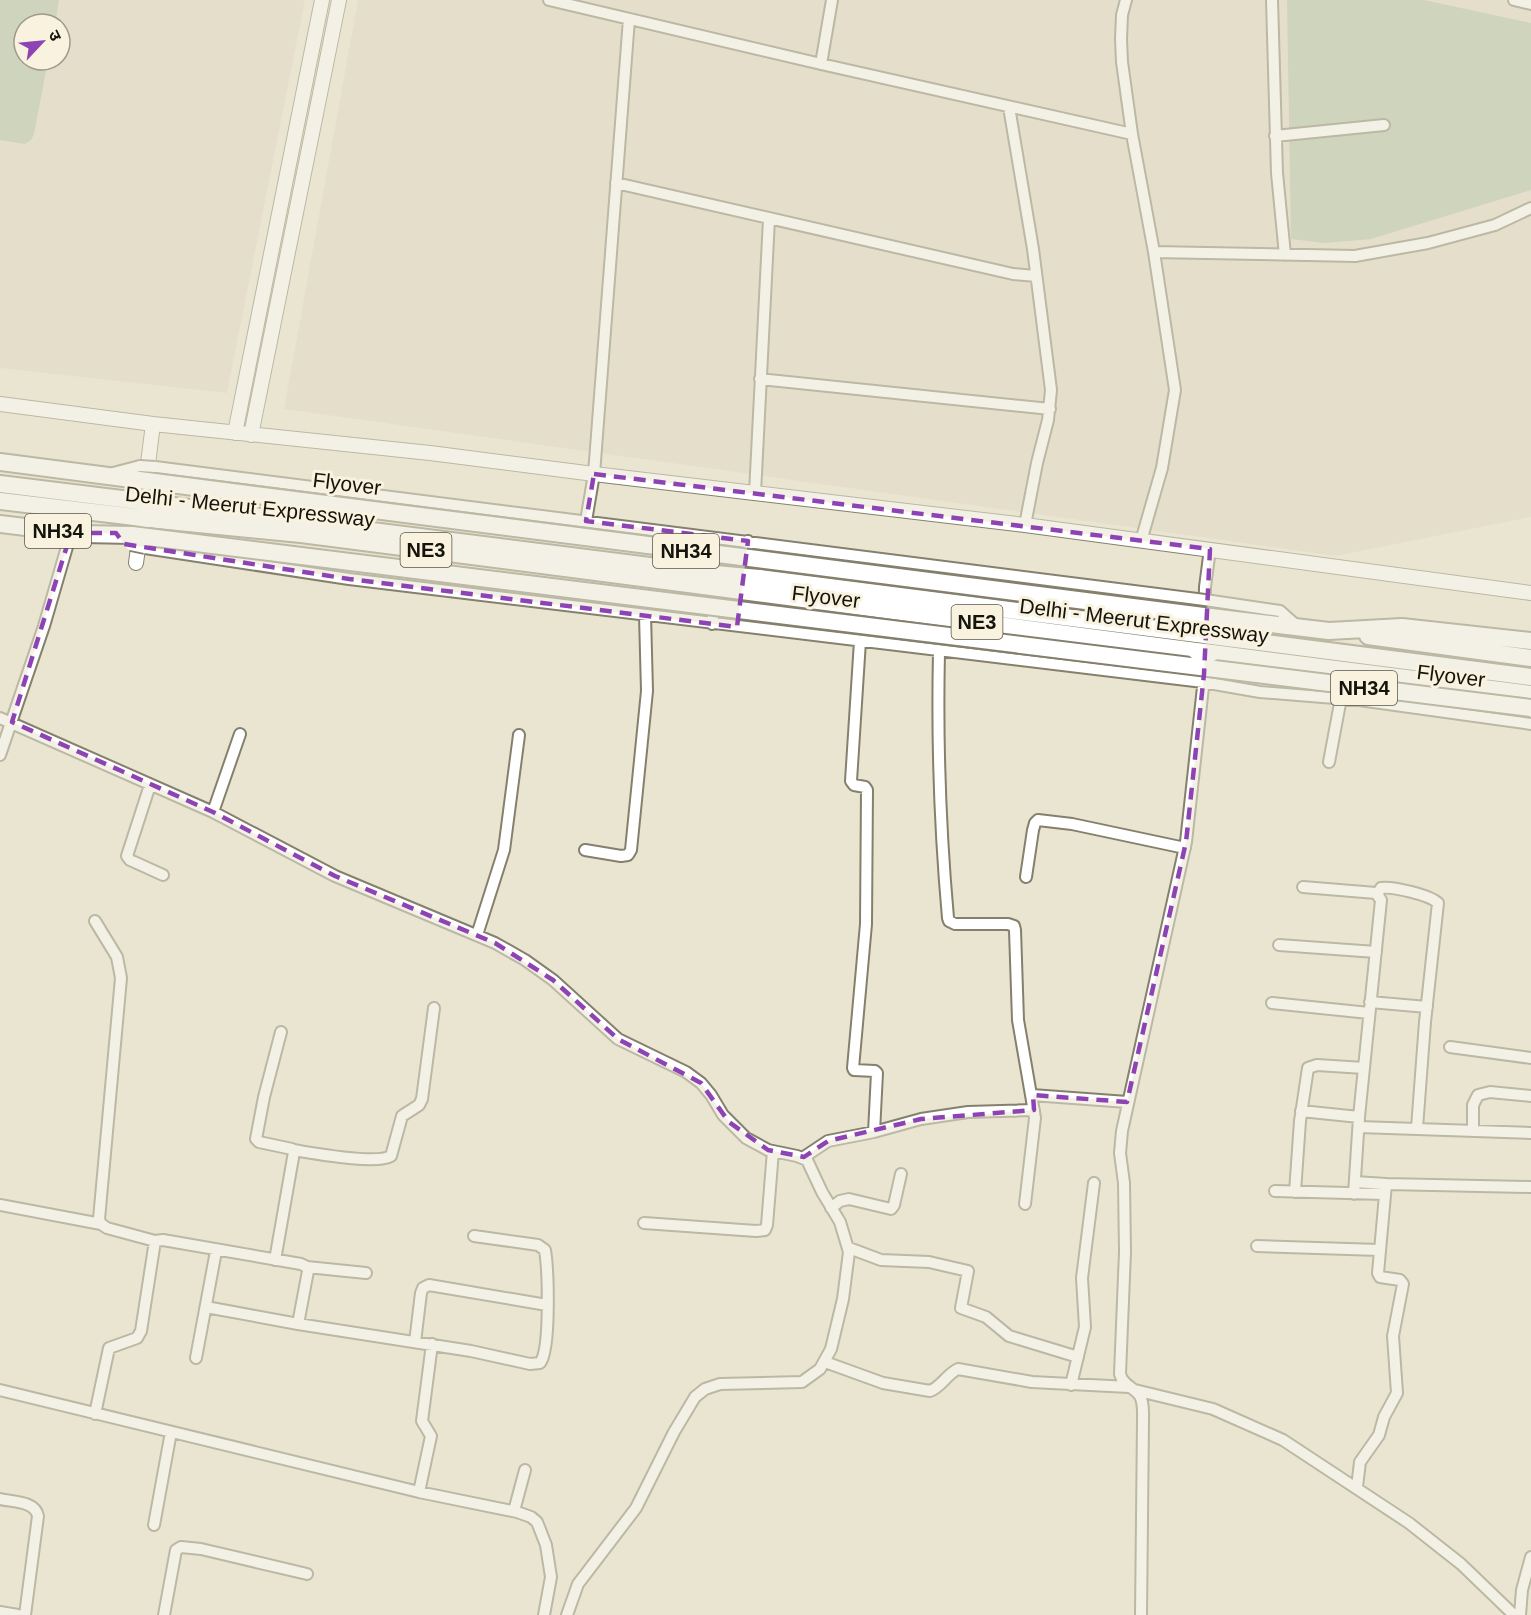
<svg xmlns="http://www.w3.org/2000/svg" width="1531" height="1615" viewBox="0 0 1531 1615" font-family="Helvetica,'Noto Sans Devanagari',sans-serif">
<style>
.industrial{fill:#e1d6c1;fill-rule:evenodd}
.green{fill:#afbea2}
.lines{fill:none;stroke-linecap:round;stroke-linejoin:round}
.minor-casing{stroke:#84806d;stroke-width:14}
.major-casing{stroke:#84806d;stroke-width:16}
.highway-casing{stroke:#84806d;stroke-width:20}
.minor{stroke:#fff;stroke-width:10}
.major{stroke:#fff;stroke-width:14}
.highway{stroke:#fff;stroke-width:16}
.minor-bridge-casing{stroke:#84806d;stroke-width:14;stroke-linecap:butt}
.highway-bridge-casing{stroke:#84806d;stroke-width:20;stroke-linecap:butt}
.minor-bridge{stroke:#fff;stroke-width:10}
.highway-bridge{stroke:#fff;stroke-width:16}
.marked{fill:none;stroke:#8e43b5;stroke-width:4.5;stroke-dasharray:12 8;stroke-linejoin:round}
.labels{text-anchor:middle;stroke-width:6;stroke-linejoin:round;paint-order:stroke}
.shield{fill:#f8f2de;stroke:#58564b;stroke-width:1.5}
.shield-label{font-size:20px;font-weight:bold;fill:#14130c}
.street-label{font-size:21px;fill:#14130c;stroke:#f8f2de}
</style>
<rect width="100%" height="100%" fill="#eae5d1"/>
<!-- industrial -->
<path class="industrial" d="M0 0H305L227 393 0 368ZM24 24H60V60H24Z
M358 0H1531V517L1336 556 284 409Z"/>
<!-- green -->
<path class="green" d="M0 0H59L55 24H24V60H48L34 134 31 140 25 144 0 140Z
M1287 0H1424L1531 23V190L1371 239 1324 243 1291 239Z"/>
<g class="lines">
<!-- minor casing -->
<g class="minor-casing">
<path id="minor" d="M549 0 821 64 1132 134
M1126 0 1122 15 1121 39 1122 62 1132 134 1154 252 1175 390 1162 468 1141 541
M1272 0 1277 173 1285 255
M1514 0 1531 4
M821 64 832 0
M1009 107 1033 249 1051 390 1048 420 1037 463 1025 525
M1275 136 1384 125
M616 183 1013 274 1036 276
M1154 252 1355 256 1428 243 1495 225 1531 208
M760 379 1050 409
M155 467 1197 599
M113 473 140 466
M755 493 769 219
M586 521 594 474 629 19
M145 548 349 579 1203 682 1260 692 1359 700 1531 724
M1212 601 1280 611 1298 627
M739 614 748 541
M712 624 721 550
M860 641 851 781 854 785 865 787 867 790 866 924 853 1068 854 1070 875 1071 877 1073 874 1132
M1204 641 1205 587 1210 549
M939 652C937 741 940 829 948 918L949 921 955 924H1008L1014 926 1015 930 1018 1020 1035 1118 1025 1204
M0 718 213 812 335 876 495 943 525 960 553 980 618 1039 686 1072 701 1083 711 1095 723 1115 746 1138 768 1150 797 1156 807 1160 822 1192 840 1222 849 1252 843 1299 831 1349 820 1369 802 1382 720 1384 705 1389 695 1397 674 1432 636 1508 578 1584 567 1615
M0 755 44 626 71 533
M1329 762 1341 698
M150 785 127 856 130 860 163 875
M213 812 240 734
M585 850 621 856 628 855 631 850 647 691 645 615
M1026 877 1033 830 1035 823 1038 820 1072 824 1185 848
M1303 887 1376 893 1381 900 1359 1117 1354 1194
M1378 893 1381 888C1392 886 1430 895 1438 903L1425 1022 1417 1128
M95 921 117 957 121 978 99 1219 101 1224 107 1228 155 1241 163 1240 301 1264 307 1267 366 1273
M477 935 504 850 519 735
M1279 945 1376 952
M1370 1002 1427 1007
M1272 1003 1369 1013
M1450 1047 1531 1058
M1032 1095 1127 1102
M1301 1111 1359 1117
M1359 1127 1531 1133
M1473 1131V1105L1478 1095 1490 1092 1531 1096
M293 1150C313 1153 376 1165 391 1156L402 1116 419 1105 422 1099 434 1008
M804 1157 828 1141 874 1132 921 1119 968 1112 1034 1110
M1355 1182 1386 1184 1531 1187
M1275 1191 1384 1194
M1295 1192 1300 1121 1308 1068 1317 1065 1364 1068
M0 1205 101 1224
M831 1208 840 1201 849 1199 891 1209 894 1205 901 1174
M644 1223 756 1231 765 1230 767 1225 773 1151
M1257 1246 1379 1250
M849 1248 881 1260 929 1262 968 1271 961 1308 986 1317 1009 1336 1078 1357
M275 1260 294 1152 292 1149 259 1142 256 1139 264 1097 281 1032
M206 1307 298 1324 471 1351 530 1364 540 1363C551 1349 548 1269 545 1250L538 1245 474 1236
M298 1324 308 1271 307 1267
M415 1342 421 1293 423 1288 429 1285 547 1305
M196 1358 216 1251
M825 1362 883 1383 930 1391C941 1387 947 1374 958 1369L1032 1382 1129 1387
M1071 1385 1085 1327 1082 1278 1094 1183
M0 1390 419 1492 517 1512 531 1517 537 1522 546 1545 551 1577 544 1615
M1135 1390 1213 1409 1283 1440 1409 1523 1461 1564 1514 1615
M95 1414 109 1348 137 1338 141 1331 155 1241
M1357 1487 1360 1462 1379 1435 1384 1417 1397 1393 1393 1336 1403 1284 1400 1280 1380 1277 1378 1273 1386 1184
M419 1492 431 1436 422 1421 432 1344
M0 1499C13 1502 35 1501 38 1516L25 1615
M514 1511 525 1470
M154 1525 171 1432
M0 1612 18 1615
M164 1615 176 1550 181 1547 201 1549 307 1574
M1141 1615 1143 1421C1143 1414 1144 1403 1140 1396 1134 1387 1123 1386 1120 1374L1125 1252 1124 1183 1120 1153 1122 1131 1186 842 1204 678
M1520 1615 1522 1590 1531 1557"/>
</g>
<!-- major casing -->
<g class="major-casing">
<path id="major" d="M0 404 153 424 430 453 594 474 1025 525 1531 593
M235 433 322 0
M251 435 339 0
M142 511 153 424
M136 563 140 533"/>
</g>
<!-- highway casing -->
<g class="highway-casing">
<path id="highway" d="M0 462 139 480
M0 484 138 501
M0 501 135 517
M150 503 705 573
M148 519 301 534 704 586
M0 524 83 534 132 535
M759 578 1197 634
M757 593 1196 651
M1219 618 1329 631 1402 627 1531 641
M1212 636 1531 677
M1368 636 1531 658
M1212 653 1531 694"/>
</g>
<!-- minor -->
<use href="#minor" class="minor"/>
<!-- major -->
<use href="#major" class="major"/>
<!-- highway -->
<use href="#highway" class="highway"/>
<!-- minor-bridge casing -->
<g class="minor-bridge-casing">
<path id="minor-bridge" d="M140 466 155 467
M131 545 145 548
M1197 599 1212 601"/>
</g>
<!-- highway-bridge casing -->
<g class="highway-bridge-casing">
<path id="highway-bridge" d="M139 480 1219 618
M138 501 150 503
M135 517 148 519
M132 535 1531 708
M705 573 759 578
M704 586 757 593
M1197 634 1212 636
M1196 651 1212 653"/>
</g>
<!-- minor-bridge -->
<use href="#minor-bridge" class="minor-bridge"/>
<!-- highway-bridge -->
<use href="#highway-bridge" class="highway-bridge"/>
</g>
<!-- marked area -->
<path d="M0 0H1531V1615H0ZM594 474 1210 549 1204 674 1186 842 1127 1102 1033 1095 1034 1110 921 1119 828 1141 804 1157 768 1150 729 1122 701 1083 618 1039 553 980 495 943 335 876 213 812 12 722 71 533H116L124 544 349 579 737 627 748 541 586 521Z" fill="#eae5d1" fill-opacity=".55" fill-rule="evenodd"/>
<path class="marked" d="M594 474 1210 549 1204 674 1186 842 1127 1102 1033 1095 1034 1110 921 1119 828 1141 804 1157 768 1150 729 1122 701 1083 618 1039 553 980 495 943 335 876 213 812 12 722 71 533H116L124 544 349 579 737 627 748 541 586 521Z"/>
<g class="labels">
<!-- shield labels -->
<g class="shield">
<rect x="25" y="514" width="66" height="34" rx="4.5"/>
<rect x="400.5" y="533" width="51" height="34" rx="4.5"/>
<rect x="653" y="534" width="66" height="34" rx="4.5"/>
<rect x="951.5" y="605" width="51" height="34" rx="4.5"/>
<rect x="1331" y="671" width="66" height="34" rx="4.5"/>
</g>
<g class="shield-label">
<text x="58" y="538">NH34</text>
<text x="426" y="557">NE3</text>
<text x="686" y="558">NH34</text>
<text x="977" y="629">NE3</text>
<text x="1364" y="695">NH34</text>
</g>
<!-- street labels -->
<g class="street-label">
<text transform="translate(347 484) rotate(7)" y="7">Flyover</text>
<text transform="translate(250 507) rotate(6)" y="7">Delhi - Meerut Expressway</text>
<text transform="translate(826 597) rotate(7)" y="7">Flyover</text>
<text transform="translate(1144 621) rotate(7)" y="7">Delhi - Meerut Expressway</text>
<text transform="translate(1451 676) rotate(7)" y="7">Flyover</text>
</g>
</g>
<!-- north arrow -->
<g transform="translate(42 42) rotate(64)"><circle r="28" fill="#f8f2de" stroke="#9d998a" stroke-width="1.5"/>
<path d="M0-4.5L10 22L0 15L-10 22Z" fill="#8e43b5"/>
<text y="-9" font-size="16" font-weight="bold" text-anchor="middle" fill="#14130c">उ</text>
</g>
</svg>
